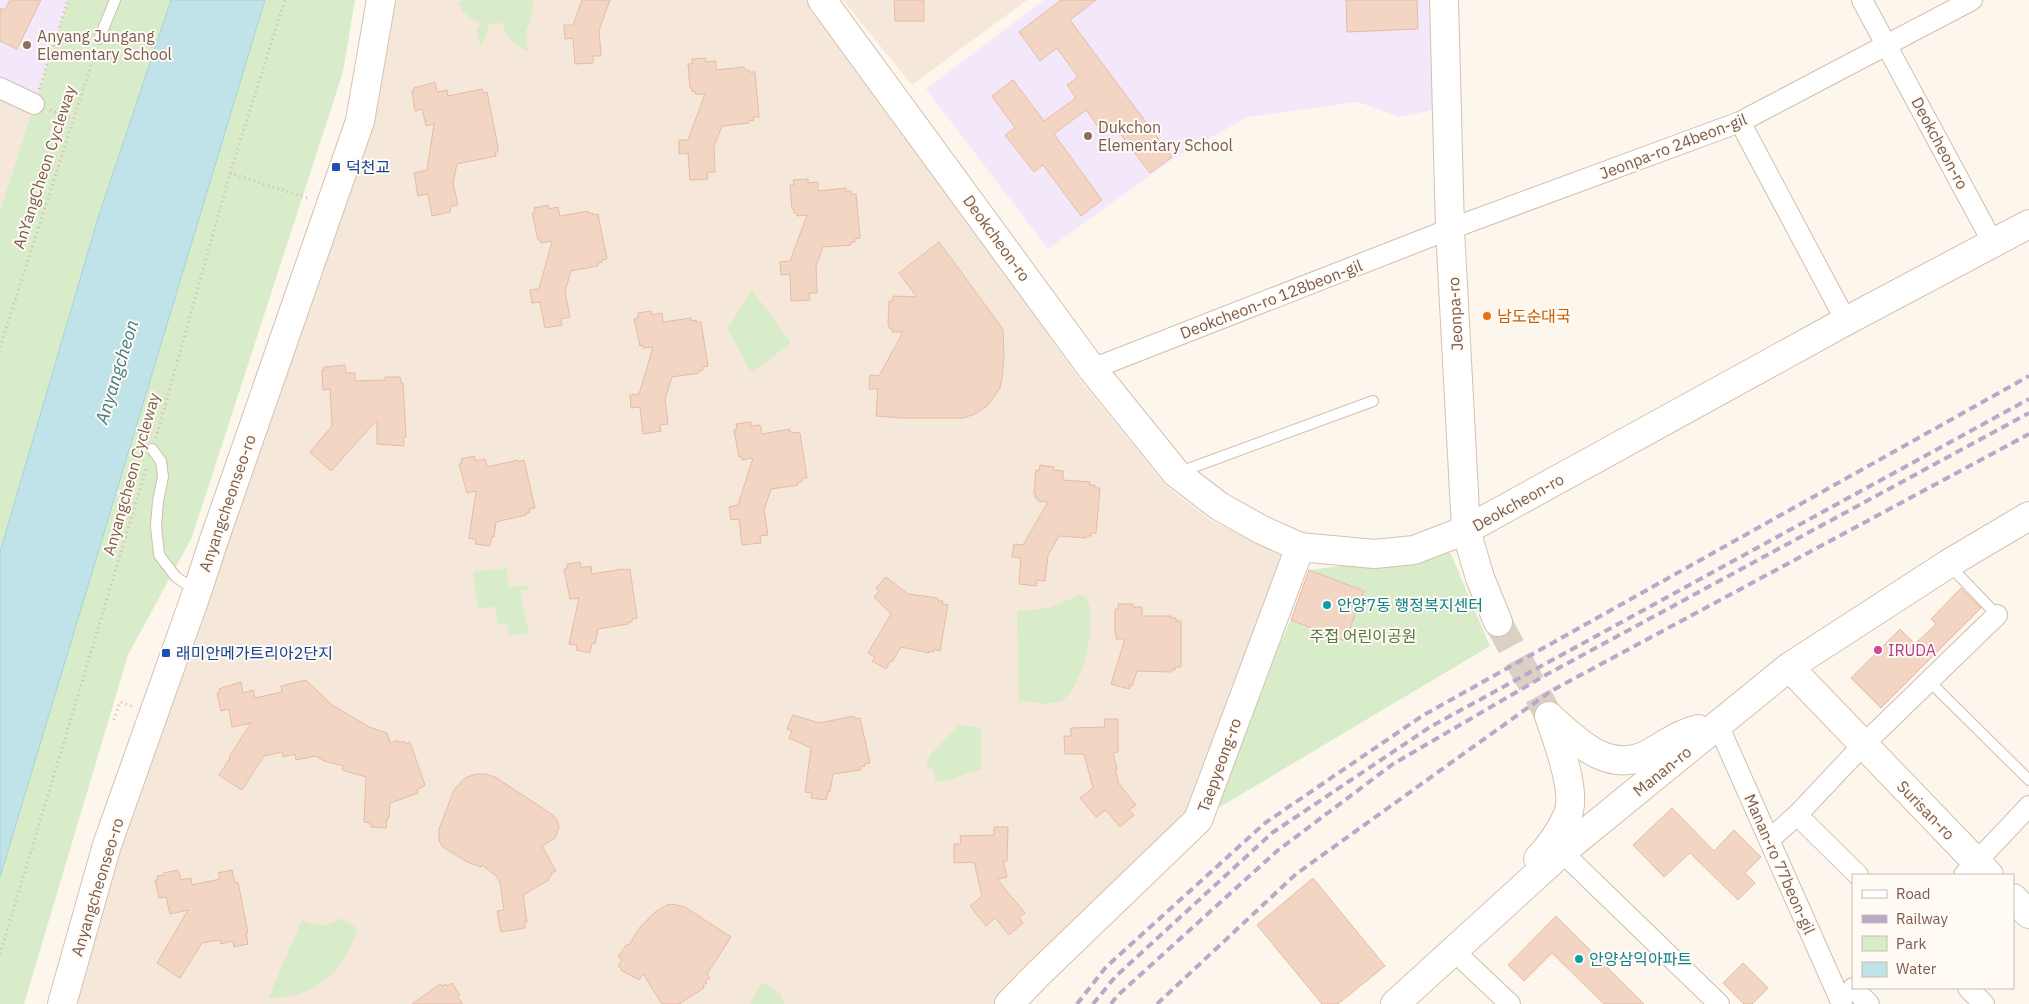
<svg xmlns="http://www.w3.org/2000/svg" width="2029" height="1004" viewBox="0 0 2029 1004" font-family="'IBM Plex Sans','Noto Sans KR',sans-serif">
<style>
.residential{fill:#f5e8da}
.education{fill:#f3e8fa}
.green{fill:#d8ecc9}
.water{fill:#bfe3e8;stroke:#a5d3da}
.building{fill:#f3d5c3;stroke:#e6bba3}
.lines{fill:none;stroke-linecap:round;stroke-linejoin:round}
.secondary-tunnel{stroke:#dcd0c4;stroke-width:28;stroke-dasharray:28 14;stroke-linecap:butt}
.lane-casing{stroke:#d1beb0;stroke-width:12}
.street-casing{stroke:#d1beb0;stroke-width:22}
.secondary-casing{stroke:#d6c0b0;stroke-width:30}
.path{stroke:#d9b8a5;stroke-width:3;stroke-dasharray:1 4;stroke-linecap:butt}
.lane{stroke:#fff;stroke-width:10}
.street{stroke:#fff;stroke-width:20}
.secondary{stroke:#fff;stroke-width:28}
.rail{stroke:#b9a8c9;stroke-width:4;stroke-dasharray:8 5;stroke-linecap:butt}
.education-dot{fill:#8d6e63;stroke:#fffaf3;stroke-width:2}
.transit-dot{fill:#1a4fb4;stroke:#fffaf3;stroke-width:2}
.food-dot{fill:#e8710a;stroke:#fffaf3;stroke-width:2}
.culture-dot{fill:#0f9aa8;stroke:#fffaf3;stroke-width:2}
.hotel-dot{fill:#d1479c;stroke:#fffaf3;stroke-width:2}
.labels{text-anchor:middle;stroke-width:4;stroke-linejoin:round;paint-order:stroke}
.education-label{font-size:16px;fill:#785e54;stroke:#fffaf3;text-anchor:start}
.street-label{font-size:16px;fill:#7a5c4d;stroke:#fffaf3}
.transit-label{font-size:16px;fill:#164399;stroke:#fffaf3;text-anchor:start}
.food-label{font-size:16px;fill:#c56008;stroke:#fffaf3;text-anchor:start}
.culture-label{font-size:16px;fill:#0d838f;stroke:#fffaf3;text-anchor:start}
.park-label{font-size:16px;fill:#537a41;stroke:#fffaf3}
.hotel-label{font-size:16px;fill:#b23c85;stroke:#fffaf3;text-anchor:start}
.water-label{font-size:18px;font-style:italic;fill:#437c86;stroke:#fffaf3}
</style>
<rect width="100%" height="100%" fill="#fdf6ec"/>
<!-- residential -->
<path class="residential" d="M390 0H813L1080 380 1166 486 1209 519 1285 557 1194 823 1010 1004H70Z
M843 0H1027L912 85Z
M0 88 34 104 0 210Z"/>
<!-- education -->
<path class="education" d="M0 0H68L34 104 0 88Z
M1044 0H1428L1437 109 1400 117 1358 102 1248 117 1179 155 1048 249 926 89Z"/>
<!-- green -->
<path class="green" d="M68 0H171L98 218 0 552V210Z
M265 0H355L343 72 192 537 128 655 24 1004H0V877Z
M468 0H533L531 19 526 32 528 51C516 47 505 35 502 23L489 24 486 36 480 46 477 31 480 23C470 19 461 12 458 2Z
M752 290 790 341 789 345 753 371 749 369 736 344 727 330Z
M1450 552 1490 646 1198 820 1291 620 1309 570Z
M507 568 509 587 529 585V589L520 591 529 633 509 636 507 624 498 625 495 607 478 608 473 572Z
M1080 595 1084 596C1102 612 1082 691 1061 701 1050 706 1031 702 1019 701L1017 611 1048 608Z
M959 725 981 728V770C963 770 955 785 935 780L934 771 926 764 932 753Z
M340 918 358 929C341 973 317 998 268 998L302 920C315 926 327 928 340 918Z
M763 982 779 992 785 1004H750Z"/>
<!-- water -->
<path class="water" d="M171 0H265L0 877V552L98 218Z"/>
<!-- building -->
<path class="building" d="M10 0H41L17 49 0 41V8L5 10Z
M582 0H610L599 30 601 56H593V63L575 64 573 38 565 39 564 25H573Z
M894 0H924V21H895Z
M1061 0H1096L1070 20 1172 157 1150 173 1112 123 1101 131 1086 110 1054 134 1102 200 1081 216 1043 165 1034 172 1005 135 1015 128 992 96 1013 80 1044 121 1076 98 1067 85 1078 77 1057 48 1040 61 1019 32Z
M1346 0H1417L1418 29 1347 32Z
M706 58V62L716 61V70L744 67 745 70H749V72H755L759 117H753L754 120 749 121V123L722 126 714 146 715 172H707L708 179 690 180 688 153 679 154V140H688L705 94H695V91L692 92V88H690L688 64H692V59Z
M435 82 437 92 447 90 448 96 482 89 483 93 487 92 498 147V152H495L496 156 457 164 453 183 458 205 451 206 450 212 432 216 428 194 418 196 414 173 427 170 434 124 426 126 422 109 415 111 412 91H414V88Z
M808 179V183L818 182V191L846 188V191H851V194H856L860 238 855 239V242H851V245L823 247 816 267 817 293H809L810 300 791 301 790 274 781 275 780 262 790 261 807 215 797 216V213H794V209H792L790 185H794L793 180Z
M548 205 549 209 558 207 560 216 588 211V213H593V215L598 214 607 259 602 260V262L598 263V266L571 271 565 292 570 317 561 319 562 325 545 328 540 302 532 303 530 290 539 289 552 241 541 243V240H538L532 213H535L534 208Z
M939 242 1000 325 1003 330 1004 356 1002 378 1000 388 988 405 975 414 963 418H902L876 416 878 389H869L870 375 879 376 903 332H892L893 329H890L888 324 889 301H893V296L917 297 899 273Z
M651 311 652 315 662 313 663 322 691 318V321L696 320V322H701L708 366 703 367V370L699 371V373L672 377 665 399 668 424 660 425 661 431 643 434 640 407 631 408 630 395 639 394 653 347 643 348V345L640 346 634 319 638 318V313Z
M345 365 346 373H355V381L386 380 385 377H400L401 383H403L406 437H403L404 446 377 444V420L331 471 310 452 332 426 330 389 323 390 322 370H324V367Z
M751 422V426L760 425 762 434 790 429V432L800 433 807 478H802V482H798V485L771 489 764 510 768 535 760 536 761 543 742 545 739 519 731 520 729 507 738 505 753 458 742 460V457H739L734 430 737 429 736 424Z
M474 456 476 461 485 459 487 467 518 460V462L524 460 535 508 529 509 530 512 526 513V515L496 522 494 537 492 536 490 546 475 544 476 540 469 538 476 491 467 493 459 464 462 463 461 459Z
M1040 465 1054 467V470L1063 471V480L1090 482V485H1095V488H1100L1096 533H1091V536H1086V538L1059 536 1048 555 1045 581 1037 580 1036 586 1019 584 1021 558 1012 557 1014 544 1023 545 1048 502 1038 501V498H1035L1036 494H1034L1036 470 1039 471Z
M580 562 581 568 591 566 592 574 623 569 624 570 630 569 637 618 632 619V622H628V624L598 629 595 644 592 643 590 653 576 650 577 645 569 644 579 598 570 599 564 569H567V564Z
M1309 570 1364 591 1345 641 1291 620Z
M886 577 908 594 938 598V601H943L942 604 948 605 940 651 934 649V652L929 651V653L901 647 892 662 890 661 886 669 872 661 875 657 868 653 891 614 874 597 879 591 876 588Z
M1961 588 1981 608 1881 708 1851 678 1900 629 1915 644 1936 624 1931 619Z
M1118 604H1133V607H1142V616H1171V618H1176V621H1181V667H1175V670H1171V672L1137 671 1132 686 1130 685 1129 689 1111 684 1125 639H1116V633H1115V609H1118Z
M306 680 332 705 369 727 387 733 390 743 398 740 399 743 404 741 405 744 410 742 425 785 417 790 418 793 390 803 389 818H387L386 828 371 827V823L364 822 366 777 342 770 344 766 324 761 316 756 296 760 295 754 283 757 282 752 264 756 242 790 219 775 230 758 229 757 251 723 232 727 229 709 221 711 217 693 220 692 219 689 241 682 243 693 253 690 255 698 282 692 281 686Z
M793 715 819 723 854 716 855 719 860 718 870 763 864 764 865 766 860 767 861 770 833 774 830 792 828 791 826 800 811 798 812 793 805 792 811 748 789 738 792 731 787 729Z
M1104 719H1118V752L1113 753 1117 769H1115L1119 784 1136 805 1129 810 1134 815 1120 827 1106 810 1096 817 1080 798 1093 788 1084 754H1065L1064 736H1071V728L1105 727Z
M476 774H485L495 777 553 815 557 820 559 827 555 838 542 846 556 871 551 873 552 875 548 878 549 880 523 895 527 922H525V928L501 932 497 911 504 910 500 882 496 876 482 865 481 867 467 862 443 847 439 841V829L454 790 465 778Z
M1672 808 1714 851 1734 830 1761 857 1745 873 1755 883 1738 900 1690 853 1664 877 1633 845Z
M994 827H1008L1007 861H1003L1007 877 997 879 1025 913 1019 918 1023 923 1009 935 995 918 986 926 970 906 982 896 974 862 954 863V844H961L960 836 994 835Z
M178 870 181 880 191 878 192 885 220 879 218 873 232 870 235 883 238 882 248 933H246L248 944 234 947 233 941 221 944 220 940 202 943 180 978 157 963 188 910 170 914 166 897 159 898 155 880H158L157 876 164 875V873Z
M1313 878 1385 966 1338 1004H1322L1257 925Z
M672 904 685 907 731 937 707 974 710 978 705 981 707 983 703 985 704 988 679 1004H662L643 974 639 980 621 970 622 969 618 966 622 960 618 957 627 944 629 945 640 927 655 912 667 905Z
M1556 916 1644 1004H1604L1552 953 1524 981 1508 965Z
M1743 963 1768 988 1752 1004H1744L1723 983Z
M452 983 460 995 457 996 463 1004H412L440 984 442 986 445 984 447 986Z"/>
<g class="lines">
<!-- secondary-tunnel -->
<path class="secondary-tunnel" d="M1498 622 1549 716"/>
<!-- lane casing -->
<g class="lane-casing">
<path id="lane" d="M99 39 115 0
M152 449 161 461 163 477 158 501 156 526 159 555 176 577 197 591
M1180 472 1373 401
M1949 565 1997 615
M1929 681 2029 780"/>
</g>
<!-- street casing -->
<g class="street-casing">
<path id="street" d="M1862 0 1993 243
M0 88 34 104
M1740 122 1846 321
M1092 369 1450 229 1740 122 1972 0
M1718 725 1842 1004
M1797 815 1858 875
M1769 840 1797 815 1863 745 1997 615
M1562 852 1719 1004
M1964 875 2029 806
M1455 952 1510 1004
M1853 988 1869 1004
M1968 988 1984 1004"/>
</g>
<!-- secondary casing -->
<g class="secondary-casing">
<path id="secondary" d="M822 0 1092 369 1176 473 1219 506 1262 530 1300 547 1374 554 1414 550 1466 530 1846 321 2029 224
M1444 0 1450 229 1466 530 1480 578 1498 622
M1789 667 1989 875
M1552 719C1578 742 1608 773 1646 755 1663 746 1678 734 1698 729
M1538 859C1550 846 1561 831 1568 814 1577 791 1557 739 1549 716
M2013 898 2029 914
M62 1004 107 845 197 592 214 540 360 121 381 0
M1009 1004 1036 976 1198 820 1300 547
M1395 1004 1562 852 1789 667 1948 564 2029 516"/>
</g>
<!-- path -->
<path class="path" d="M39 89 68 0
M50 110 72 119
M230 173 311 199
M0 347 96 50
M156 438 230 173 285 0
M114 720 120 702 134 707
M0 954 147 466"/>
<!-- lane -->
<use href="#lane" class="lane"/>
<!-- street -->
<use href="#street" class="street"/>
<!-- secondary -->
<use href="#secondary" class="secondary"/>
<!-- rail -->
<path class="rail" d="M1077 1004 1106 967 1265 823 1422 716 2029 376
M1093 1004 1115 977 1272 833 1430 727 2029 399
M1111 1004 1117 996 1277 851 1393 764 1544 676 2029 413
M1157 1004 1296 874 1551 691 2029 434"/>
</g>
<!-- markers -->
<g class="education-dot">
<circle cx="27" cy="45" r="5"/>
<circle cx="1088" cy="136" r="5"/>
</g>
<g class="transit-dot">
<rect x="331" y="162" width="10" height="10" rx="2.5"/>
<rect x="161" y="648" width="10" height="10" rx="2.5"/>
</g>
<circle class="food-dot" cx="1487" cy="316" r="5"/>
<g class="culture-dot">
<circle cx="1327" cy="605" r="5"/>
<circle cx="1579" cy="959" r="5"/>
</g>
<circle class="hotel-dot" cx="1878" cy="650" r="5"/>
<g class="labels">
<!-- education labels -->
<g class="education-label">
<text x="37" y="42">Anyang Jungang<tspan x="37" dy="18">Elementary School</tspan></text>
<text x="1098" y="133">Dukchon<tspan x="1098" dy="18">Elementary School</tspan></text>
</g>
<!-- street labels -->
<g class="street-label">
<text transform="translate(1940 143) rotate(62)" y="6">Deokcheon-ro</text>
<text transform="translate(1673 146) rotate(-21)" y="6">Jeonpa-ro 24beon-gil</text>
<text transform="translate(44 167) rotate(-72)" y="6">AnYangCheon Cycleway</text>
<text transform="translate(997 238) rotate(54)" y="6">Deokcheon-ro</text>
<text transform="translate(1271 299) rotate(-21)" y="6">Deokcheon-ro 128beon-gil</text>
<text transform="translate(1455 314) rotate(-93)" y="6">Jeonpa-ro</text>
<text transform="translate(131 474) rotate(-74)" y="6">Anyangcheon Cycleway</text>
<text transform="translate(1518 502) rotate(-29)" y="6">Deokcheon-ro</text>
<text transform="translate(227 503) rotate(-71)" y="6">Anyangcheonseo-ro</text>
<text transform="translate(1219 765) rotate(-70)" y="6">Taepyeong-ro</text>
<text transform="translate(1662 771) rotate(-39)" y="6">Manan-ro</text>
<text transform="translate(1926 810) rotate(46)" y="6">Surisan-ro</text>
<text transform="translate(1780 864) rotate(66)" y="6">Manan-ro 77beon-gil</text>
<text transform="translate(97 887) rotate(-73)" y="6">Anyangcheonseo-ro</text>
</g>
<!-- transit labels -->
<g class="transit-label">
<text x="346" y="173">덕천교</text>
<text x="176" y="659">래미안메가트리아2단지</text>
</g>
<!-- food labels -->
<g class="food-label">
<text x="1497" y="322">남도순대국</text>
</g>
<!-- culture labels -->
<g class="culture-label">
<text x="1337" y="611">안양7동 행정복지센터</text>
<text x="1589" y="965">안양삼익아파트</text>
</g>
<!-- park labels -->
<g class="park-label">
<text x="1363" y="642">주접 어린이공원</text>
</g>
<!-- hotel labels -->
<g class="hotel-label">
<text x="1888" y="656">IRUDA</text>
</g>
<!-- water labels -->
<g class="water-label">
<text transform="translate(117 372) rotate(-73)" y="6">Anyangcheon</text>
</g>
</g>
<!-- legend -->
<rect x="1852" y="874" width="162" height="115" fill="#fffaf3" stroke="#cabbb1"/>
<rect x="1862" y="890" width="25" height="8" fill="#ffffff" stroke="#cabbb1"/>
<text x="1896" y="899" font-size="15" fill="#7a5c4d">Road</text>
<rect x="1862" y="915" width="25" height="8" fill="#b9a8c9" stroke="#cabbb1"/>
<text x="1896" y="924" font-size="15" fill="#7a5c4d">Railway</text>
<rect x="1862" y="936" width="25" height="15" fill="#d8ecc9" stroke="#cabbb1"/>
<text x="1896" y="949" font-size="15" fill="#7a5c4d">Park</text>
<rect x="1862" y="962" width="25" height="15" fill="#bfe3e8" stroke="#cabbb1"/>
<text x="1896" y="974" font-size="15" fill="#7a5c4d">Water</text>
</svg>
